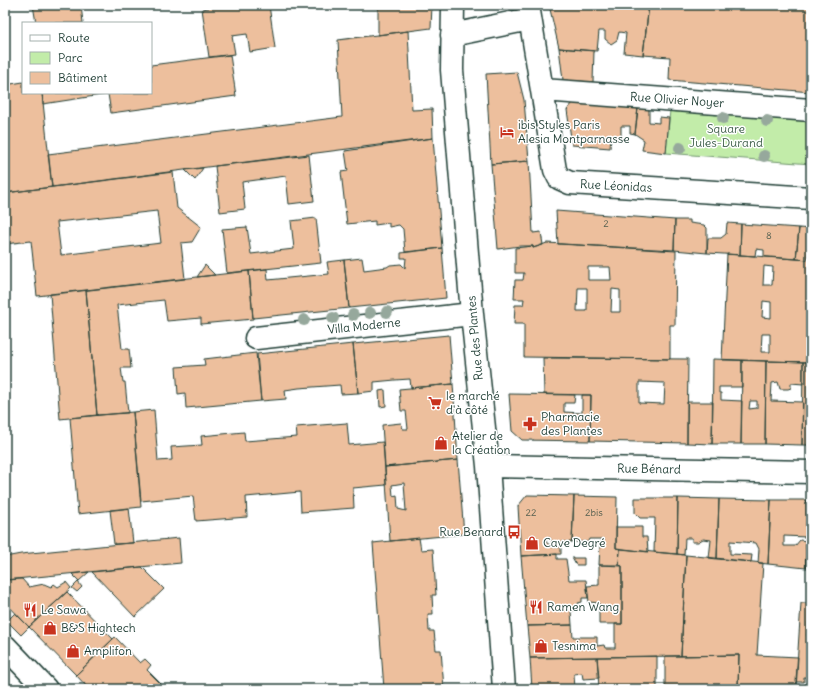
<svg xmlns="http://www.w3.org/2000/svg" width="816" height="694" viewBox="0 0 816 694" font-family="Delius,sans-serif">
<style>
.green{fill:#c2eca9;stroke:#70946e}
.building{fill:#edbf9d;stroke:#1f3d34;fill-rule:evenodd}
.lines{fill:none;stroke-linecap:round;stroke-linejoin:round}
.minor-casing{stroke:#1f3d34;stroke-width:25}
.minor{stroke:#fff;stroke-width:22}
.tree{fill:#96a89c}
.labels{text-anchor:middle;stroke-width:3;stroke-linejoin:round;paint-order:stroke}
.number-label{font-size:10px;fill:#525e4e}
.street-label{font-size:12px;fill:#1f3d34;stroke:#fff}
.poi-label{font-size:12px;fill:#1f3d34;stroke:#fff;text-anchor:start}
.park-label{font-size:12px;fill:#40604b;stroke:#fff}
</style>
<rect width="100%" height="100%" fill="#fff"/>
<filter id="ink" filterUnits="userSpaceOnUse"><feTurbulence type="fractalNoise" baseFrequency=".025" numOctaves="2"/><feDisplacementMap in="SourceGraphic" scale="8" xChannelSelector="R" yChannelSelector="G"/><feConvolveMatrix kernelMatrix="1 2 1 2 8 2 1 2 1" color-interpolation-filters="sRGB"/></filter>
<g filter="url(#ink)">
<!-- green -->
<path class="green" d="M670 110 811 121V164L666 153Z"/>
<!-- building -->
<path class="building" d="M33 5H81L83 23H36Z
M208 5H269L275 48 250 52 247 34 232 36 235 54 209 57 202 9 209 8Z
M378 5H432L431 28 378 35Z
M549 5H649L643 55 624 53 626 33 619 32 617 40 611 44 605 39V31H599L597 51 559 48Z
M649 5H811V92L669 80 670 57 643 55Z
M408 31 412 110 432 109 433 138 52 187 48 154 342 117 338 40Z
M559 48 594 51 593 82 563 80Z
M230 55 236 96 111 113 108 94 43 104 42 93H151V65Z
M517 72 524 100 529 161 491 164 486 74Z
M23 82V93H42L52 187 5 193V85Z
M573 103 638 108 635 134 630 133V126H621V137L611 136 610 148 572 145 567 110Z
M638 108H649V122L659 123V117L669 118 666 153 642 150 644 140 635 134Z
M433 138 442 248 405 252 403 229 399 225 389 227V223L375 225V221L347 224 341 172 348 171 345 151Z
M309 155 314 201 289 204 286 176 242 182 245 209 220 212 215 166Z
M529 161 533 233 541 232 543 245 533 248V246H520L498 249 491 164Z
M203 168 195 180 185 170Z
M173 172 177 208 201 227 192 242 181 243 185 279 37 296 31 241 5 244V193ZM157 211 161 243 61 255 57 222Z
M556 211 675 220 674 250 558 244Z
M316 218 321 263 227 273 222 229 247 227 251 254 294 249 291 221Z
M675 220H690V223L704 225 707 228V253L674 250Z
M727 223 741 224 740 255 707 253 708 238H721L726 234Z
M741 224 799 228 796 259 764 257V250L756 249 755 256 740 255Z
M799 228 811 229V247L809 246 807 260 796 259Z
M547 243 676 251 675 325H670V359L524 357V324H514L515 305H523L524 299H514L515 280H523L524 273H515V248L533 246V248ZM588 267H610L611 280H588ZM578 288H587V311H577ZM612 289 620 290V312H611Z
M442 248 446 298 349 308 344 260 362 258 364 270 387 267 390 265 401 264 405 268 406 258H401V253Z
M727 254 811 260 809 320 811 322V362L722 360ZM764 266 773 267 772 285H763ZM763 301 771 302V318L762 317ZM762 334H770V352H761Z
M344 260 349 308 253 318 249 271 267 269 268 280 329 274 327 262Z
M205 265 215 275 197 277Z
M249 271 253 319 201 324V318L167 321 164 300 117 305 122 349H129L131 368H121L123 382H125L128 413 97 415 86 290Z
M86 290 97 415 60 419 50 294Z
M449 335 453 384 411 388 410 379 395 380 374 382V391L358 393 353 344Z
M353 344 358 393 341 394 340 385 299 388 285 390 286 399 261 401 257 354Z
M256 353 261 401 186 408 185 393 178 394 176 367 205 365 204 359Z
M543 358 688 359 687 443 590 441 591 395 544 394ZM639 382 665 383 664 404 639 403Z
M713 359 742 360V387H719V393H721V400L742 401 741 444H712Z
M742 360 766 361 765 444H741ZM750 401H757V408L749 409Z
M766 361 803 362V384L791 383V388L788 389H780L778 382 772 383 771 401 803 402 802 445 765 444Z
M803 362H811L809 404H811V445H802Z
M453 384 458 460 385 467 382 425 401 423 403 429H408L406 411H401L399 389Z
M385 390 386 406 380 407 379 391Z
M509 394 575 395 574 403H564V412L582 413V395H591L590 441 522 440 512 431Z
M687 402H713L712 444 687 443Z
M154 410 158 461 172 460 171 447 202 445 201 436 244 432 245 441 297 437 296 427 347 423 349 445 383 442 386 485 353 488 354 508 301 512 300 492 246 497 247 517 196 521 193 496 141 501 133 412Z
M133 412 141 507 78 514 70 418Z
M458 460 464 534 390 541 385 467ZM404 483 406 511 398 509 397 495 393 496 392 485Z
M527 495 574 496 572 542H552L550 538H546V542L552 547H561V554L521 556 518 506Z
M574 496 617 497 616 548 620 549 619 565H599L600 544 602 541H604V539H589L588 542H572Z
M635 498H678L677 554 654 552 655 518H640L635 513Z
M678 498 719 499 717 559 709 558 711 540 703 539 698 542H692V538H685L684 555 677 554Z
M719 499 771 500 768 564 758 563 759 549 756 543 730 541V554L752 555 751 562 717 559Z
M771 500H807L806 537 784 536V546H795L800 540 806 541V568L768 564Z
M807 500H811V550L806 549Z
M129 508 133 543 114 544 110 510Z
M616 527H642V537H647L648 552 616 548Z
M179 538 181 563 5 580V557L21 554Z
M419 538 421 550 433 549 436 595H432L433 614H428L429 631H434L436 650H441L444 689H384L373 543Z
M620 549 686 555 681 656 530 658 527 626 572 625 573 637H597V646L604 645 605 648H615V624H622V566L619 565Z
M557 554V559H566L569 580H586L588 598H582V602L578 603V610L571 611 572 625 527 626 521 556Z
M686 555 763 563 757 655 798 657 796 689H740L738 687 739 655 681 656Z
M806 557H811V569L806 568Z
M572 558H584V565H576Z
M599 565 622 566V624H599V603L589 602 587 586 599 585Z
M142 567 164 589 135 617 92 572Z
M89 572 79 581 72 574Z
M22 579 29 587 44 584 51 587 54 584 58 587 66 582 71 588 29 627 5 602V580Z
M78 582 82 587 77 592 72 588Z
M67 592 113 639 76 675 29 627Z
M801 603H811V622H808L807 636H811V678L804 677V682H796Z
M15 613 29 627 21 635 7 621Z
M115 637 140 663 145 659 151 665 147 670 166 689H89L76 675Z
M739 655 738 687 740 689H665V656Z
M657 656V689H599L597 657Z
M597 657 599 678 583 679 582 673 574 674 575 689H532L530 658Z"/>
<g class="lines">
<!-- minor casing -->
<g class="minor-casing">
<path id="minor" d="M453 5 452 70 472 314 488 466 504 689
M528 5 555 170 559 178 570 183 811 198
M452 35 530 19
M543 90 811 110
M256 338 472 314
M488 466 811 472
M5 646 46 689"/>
</g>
<!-- minor -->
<use href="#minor" class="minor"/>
</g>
<!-- trees -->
<g class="tree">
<circle cx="723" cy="118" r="6"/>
<circle cx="767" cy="121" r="6"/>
<circle cx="680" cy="148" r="6"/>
<circle cx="764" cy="156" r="6"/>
<circle cx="387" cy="312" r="6"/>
<circle cx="370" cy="313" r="6"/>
<circle cx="353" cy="315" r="6"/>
<circle cx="333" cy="318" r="6"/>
<circle cx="304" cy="320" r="6"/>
</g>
</g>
<!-- icons -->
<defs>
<g id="hotel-bare" transform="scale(1.08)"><path d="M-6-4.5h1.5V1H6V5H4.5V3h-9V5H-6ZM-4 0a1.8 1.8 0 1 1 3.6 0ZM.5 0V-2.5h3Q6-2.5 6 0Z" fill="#c8321e" stroke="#fff" stroke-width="2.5" paint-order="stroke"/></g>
<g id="supermarket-bare" transform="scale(1.08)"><path d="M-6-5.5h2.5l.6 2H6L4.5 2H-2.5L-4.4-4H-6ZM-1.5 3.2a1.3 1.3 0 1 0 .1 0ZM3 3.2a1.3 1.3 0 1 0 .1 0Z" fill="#c8321e" stroke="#fff" stroke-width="2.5" paint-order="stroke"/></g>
<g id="pharmacy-bare" transform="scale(1.08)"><path d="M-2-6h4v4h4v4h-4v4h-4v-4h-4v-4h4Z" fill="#c8321e" stroke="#fff" stroke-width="2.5" paint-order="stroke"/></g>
<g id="shop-bare" transform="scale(1.08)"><path d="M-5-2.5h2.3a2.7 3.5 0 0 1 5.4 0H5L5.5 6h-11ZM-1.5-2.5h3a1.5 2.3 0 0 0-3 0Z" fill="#c8321e" stroke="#fff" stroke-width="2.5" paint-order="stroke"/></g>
<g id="bus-bare" transform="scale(1.08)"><path d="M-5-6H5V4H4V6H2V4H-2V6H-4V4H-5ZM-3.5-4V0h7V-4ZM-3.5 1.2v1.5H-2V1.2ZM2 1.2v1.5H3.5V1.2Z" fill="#c8321e" stroke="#fff" stroke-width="2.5" paint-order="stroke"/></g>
<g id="restaurant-bare" transform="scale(1.08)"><path d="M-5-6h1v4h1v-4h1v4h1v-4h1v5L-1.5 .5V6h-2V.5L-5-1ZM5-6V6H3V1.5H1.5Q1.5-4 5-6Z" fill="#c8321e" stroke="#fff" stroke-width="2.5" paint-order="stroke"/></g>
</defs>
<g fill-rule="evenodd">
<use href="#hotel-bare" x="507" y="132"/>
<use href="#supermarket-bare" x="435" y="403"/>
<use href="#pharmacy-bare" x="530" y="424"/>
<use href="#shop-bare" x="441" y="443"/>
<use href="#bus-bare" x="514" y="532"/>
<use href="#shop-bare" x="532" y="543"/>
<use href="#restaurant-bare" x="536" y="607"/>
<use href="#restaurant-bare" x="30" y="610"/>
<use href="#shop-bare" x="50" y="628"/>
<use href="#shop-bare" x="541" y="646"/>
<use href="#shop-bare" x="73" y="651"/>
</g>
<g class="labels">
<!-- number labels -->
<g class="number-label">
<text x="606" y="227">2</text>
<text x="769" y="239">8</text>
<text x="531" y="516">22</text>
<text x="594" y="516">2bis</text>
</g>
<!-- street labels -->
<g class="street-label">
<text transform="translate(677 100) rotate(4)" y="4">Rue Olivier Noyer</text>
<text transform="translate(616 186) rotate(3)" y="4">Rue Léonidas</text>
<text transform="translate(364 326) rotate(-6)" y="4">Villa Moderne</text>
<text transform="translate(475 338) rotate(-95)" y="4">Rue des Plantes</text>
<text transform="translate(649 469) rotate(1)" y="4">Rue Bénard</text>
</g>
<!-- poi labels -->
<g class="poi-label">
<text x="518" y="129">ibis Styles Paris<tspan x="518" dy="14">Alesia Montparnasse</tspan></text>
<text x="446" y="400">le marché<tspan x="446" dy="14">d'à côté</tspan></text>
<text x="541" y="421">Pharmacie<tspan x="541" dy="14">des Plantes</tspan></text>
<text x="452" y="440">Atelier de<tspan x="452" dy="14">la Création</tspan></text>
<text x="503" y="536" text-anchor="end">Rue Benard</text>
<text x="543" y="547">Cave Degré</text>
<text x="547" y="611">Ramen Wang</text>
<text x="41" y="614">Le Sawa</text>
<text x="61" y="632">B&amp;S Hightech</text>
<text x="552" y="650">Tesnima</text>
<text x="84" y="655">Amplifon</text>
</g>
<!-- park labels -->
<g class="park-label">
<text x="726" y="133">Square<tspan x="726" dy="14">Jules-Durand</tspan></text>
</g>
</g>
<!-- margin -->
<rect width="816" height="694" fill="none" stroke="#fff" stroke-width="20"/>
<rect x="10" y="10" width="796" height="674" fill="none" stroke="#1f3d34" stroke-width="1.5" filter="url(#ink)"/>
<!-- legend -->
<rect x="22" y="22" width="130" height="72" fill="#ffffff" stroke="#a5b1ae"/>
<rect x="30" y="35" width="20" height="6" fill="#ffffff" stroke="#a5b1ae"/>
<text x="58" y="42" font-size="12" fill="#1f3d34">Route</text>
<rect x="30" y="52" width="20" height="12" fill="#c2eca9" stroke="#a5b1ae"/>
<text x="58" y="62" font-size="12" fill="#1f3d34">Parc</text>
<rect x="30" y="72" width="20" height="12" fill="#edbf9d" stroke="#a5b1ae"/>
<text x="58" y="82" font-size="12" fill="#1f3d34">Bâtiment</text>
</svg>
